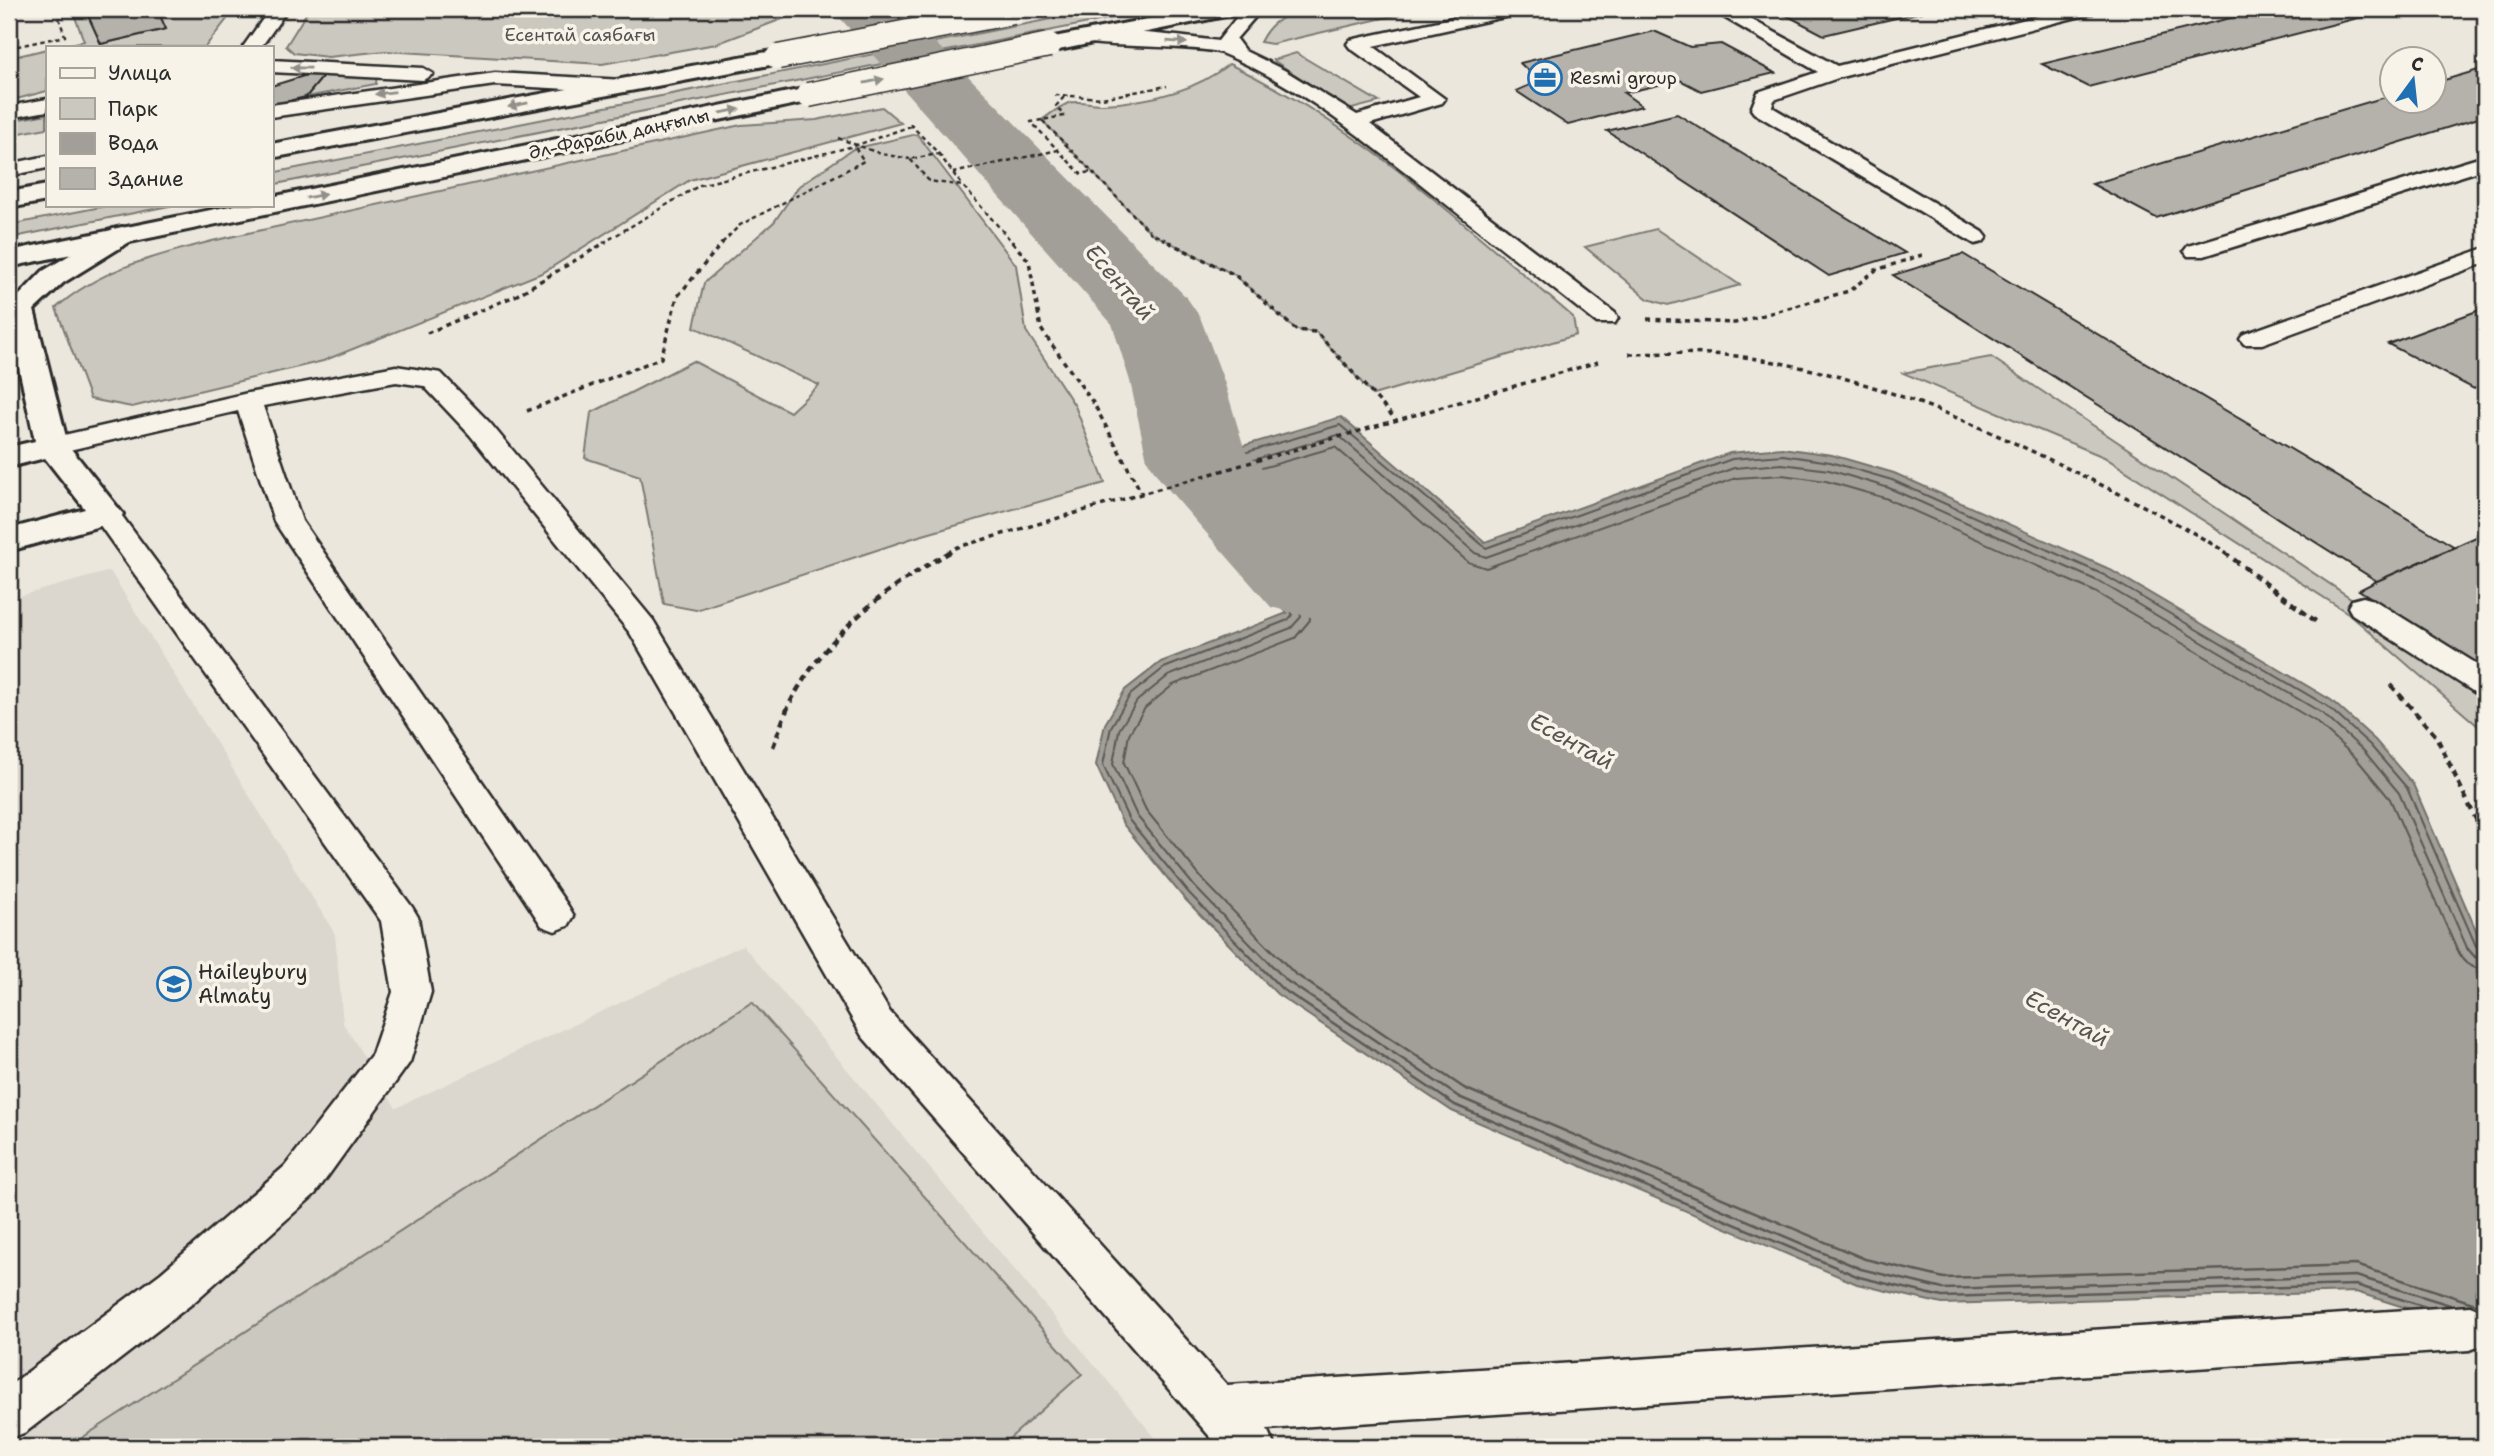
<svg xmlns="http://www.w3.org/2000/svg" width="2494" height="1456" viewBox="0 0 2494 1456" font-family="'Shantell Sans',sans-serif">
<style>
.built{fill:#dbd7ce}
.green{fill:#cbc8bf;stroke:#7b7a75;stroke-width:2}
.water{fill:#a29f98;stroke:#72716c;stroke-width:2}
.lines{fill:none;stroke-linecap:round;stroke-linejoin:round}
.shore-far1{stroke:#5b5957;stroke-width:2}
.shore{stroke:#5b5957;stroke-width:2.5}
.river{fill:#a29f98;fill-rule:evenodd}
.building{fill:#b5b2ab;stroke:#2b2b2b;stroke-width:2}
.lane-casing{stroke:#2b2b2b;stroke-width:5}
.street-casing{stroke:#2b2b2b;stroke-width:6}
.primary-casing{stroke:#2b2b2b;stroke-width:6}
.path-far2{stroke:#2b2b2b;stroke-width:2.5;stroke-dasharray:4.5 3.5;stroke-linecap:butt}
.path-far1{stroke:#2b2b2b;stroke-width:3.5;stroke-dasharray:5 4.5;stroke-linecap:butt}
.path{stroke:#2b2b2b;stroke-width:4.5;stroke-dasharray:7 5;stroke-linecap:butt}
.lane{fill:#f7f3e8;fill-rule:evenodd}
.street{fill:#f7f3e8;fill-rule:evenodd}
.primary{fill:#f7f3e8;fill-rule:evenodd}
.primary-bridge-casing{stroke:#2b2b2b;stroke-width:27;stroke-linecap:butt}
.primary-bridge{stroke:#f7f3e8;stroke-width:24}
.oneway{fill:#918f8a}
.labels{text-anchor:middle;stroke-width:7;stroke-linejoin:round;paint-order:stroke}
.far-park-label{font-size:18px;fill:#535250;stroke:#f7f3e8}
.far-poi-label{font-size:18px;fill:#2b2b2b;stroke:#f7f3e8;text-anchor:start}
.far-street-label{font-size:18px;fill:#2b2b2b;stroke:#f7f3e8}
.poi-label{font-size:21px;fill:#2b2b2b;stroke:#f7f3e8;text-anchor:start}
.water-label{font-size:23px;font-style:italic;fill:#555451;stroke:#f7f3e8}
</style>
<rect width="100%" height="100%" fill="#ebe7dd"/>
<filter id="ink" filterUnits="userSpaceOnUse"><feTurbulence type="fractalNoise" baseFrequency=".0143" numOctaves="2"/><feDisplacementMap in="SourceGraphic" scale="14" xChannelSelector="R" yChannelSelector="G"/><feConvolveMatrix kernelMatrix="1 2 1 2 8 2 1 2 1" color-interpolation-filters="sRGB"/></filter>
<g filter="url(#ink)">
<!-- built -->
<path class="built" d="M110 571 335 934 343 1023 396 1108 743 945 1163 1447H9V599Z"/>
<!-- green -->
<path class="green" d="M72 9H85L101 44 166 29 157 9H235L205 47H57L84 41Z
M309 9H788L793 15 716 44 602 64 385 51 328 57 294 53 286 46Z
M1102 9H1159L271 185V173Z
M1311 9H1422L1272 44 1260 42C1272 18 1287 15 1311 9Z
M47 49V91L9 101V58Z
M1296 53 1379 102 1348 110 1273 60Z
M1229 64C1358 125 1465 225 1573 317L1576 335 1373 395 1316 332 1296 330 1235 275 1151 233 1042 120C1050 114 1060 106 1069 103 1078 100 1092 104 1102 104 1147 102 1193 93 1229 64Z
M330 68 377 70 376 84 306 97Z
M882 107 901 123 690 180 544 272 323 361 132 407 90 399 56 308C101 268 156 256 212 241L741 125 816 120Z
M47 114V128L9 135V121Z
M917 134 1016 265 1026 331 1075 406 1105 483 916 537 696 610 664 604 640 476 585 458 591 413 693 361 790 412 819 385 694 327 704 283 774 222 799 186 853 149Z
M111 205H174L9 238V225Z
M1656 229 1740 285 1668 305 1648 299 1585 247Z
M1991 357 2485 688V732L2348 613 2104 457 1903 373Z
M752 1002 1082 1374 1000 1447H68Z"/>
<!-- water -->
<path class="water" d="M1341 417 1485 542 1730 453 1782 448 1832 455 1894 473 2107 568 2331 700 2375 740 2413 784 2485 951V1337L2470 1328 2356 1292 1942 1304 1857 1284 1452 1111 1277 994 1183 897 1123 824 1096 765 1105 724 1125 690 1161 662 1287 613 1161 470Z"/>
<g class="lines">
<!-- shore-far1 -->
<path class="shore-far1" d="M1244 950 1189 893 1129 820 1103 765 1111 727 1130 695 1164 668 1288 620 1292 615 1291 607 1178 478 1179 472 1340 425 1486 548 1732 459 1783 455 1830 462 1892 480 2104 575 2327 706 2370 745 2407 788 2476 946 2483 950
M1256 950 1195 887 1137 816 1113 764 1119 730 1137 701 1168 676 1291 628 1301 617 1298 601 1193 482 1195 477 1338 435 1475 553 1486 557 1734 468 1782 464 1829 470 1889 488 2100 582 2322 713 2364 751 2399 793 2468 950
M1271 950 1203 880 1146 810 1124 763 1129 734 1145 708 1173 685 1295 638 1310 620 1308 597 1212 488 1213 482 1335 447 1468 562 1486 568 1736 478 1782 475 1826 481 1885 498 2095 592 2315 721 2356 758 2390 799 2457 950"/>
<!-- shore -->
<path class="shore" d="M1242 948 1281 988 1455 1105 1859 1277 1942 1297 2356 1285 2426 1307
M1255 948 1287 981 1459 1097 1861 1269 1943 1289 2356 1276 2450 1305
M1270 948 1294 973 1464 1088 1865 1259 1944 1278 2356 1265 2485 1307
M2456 948C2462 962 2470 968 2485 970
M2467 948 2475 957 2485 960
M2480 948 2485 951"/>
<!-- river -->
<path class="river" d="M832 9H902L1187 298 1200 317 1224 381 1245 451 1349 557 1365 582 1349 607 1310 617 1271 607 1161 481 1147 460 1130 381 1112 324Z"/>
</g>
<!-- building -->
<path class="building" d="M85 9H157L166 29 101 44Z
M1805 9H1934L1824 35 1784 14Z
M2267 9H2393L2088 87 2042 64Z
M1654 31 1690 47 1721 44 1775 73 1701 91 1680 80 1624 93 1642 106 1568 125 1516 91 1539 81 1520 63Z
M330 68 306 97 292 100V107L271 108V86Z
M2485 68V116L2156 218 2092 184 2392 95V102H2434V83Z
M1677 114 1905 253 1829 276 1607 131Z
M1963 254 2455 547 2377 581 1893 275Z
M2485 308V384L2474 389 2388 344Z
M2485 533V670L2359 590 2377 581Z"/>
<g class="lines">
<!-- lane casing -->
<g class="lane-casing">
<path id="lane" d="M270 9H288L261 47H243Z
M1243 9H1262L1236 39 1245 51 1284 70 1357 115 1419 97 1350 48 1347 44 1350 40 1494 9H1527L1518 14 1373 46 1445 99 1442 103 1370 124 1615 313 1618 318 1615 323H1597C1537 276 1477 229 1417 181 1357 134 1293 82 1221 53 1196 44 1083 49 1075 38 1087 23 1194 38 1218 41Z
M1710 9H1732L1837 66 2066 9H2096L2093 13 1841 77 1774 100 1772 107 1983 232 1987 237 1983 242 1975 244 1754 113 1751 109 1758 92 1818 72Z
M271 60 423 68 433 74 423 80 271 72Z
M495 73 624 80 634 86 624 92 495 85 271 117V105Z
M47 99V111L9 118V106Z
M47 156V168L9 176V164Z
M2485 156V169L2204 256H2188L2184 251 2188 246Z
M2485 248V263L2262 344H2244L2240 339 2244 334Z
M396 366 441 373 490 423 653 620 890 1012 1227 1385 2470 1306 2485 1312V1344L2470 1350 1267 1429 1275 1447H1219L862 1036 630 633 470 435 424 386 396 382 263 406 302 521 568 906 574 916 568 926 555 931 542 926 274 521 238 411 52 454 42 452 38 446 42 440 248 393Z
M106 505 116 508 412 907 418 917 431 992 410 1062 315 1194 193 1303 26 1432 9 1439V1386L161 1273 285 1166 372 1054 393 992 381 921 92 514 96 508Z
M2363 597 2374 600 2485 669V695L2474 692 2352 614 2348 607 2352 600Z"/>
</g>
<!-- street casing -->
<g class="street-casing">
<path id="street" d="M122 227 131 229 135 235 131 241 63 283 34 310 68 445 123 514 118 521 9 551V529L85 509 45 458 9 467V447L35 441 9 323V306L43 271 113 229Z"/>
</g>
<!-- primary casing -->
<g class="primary-casing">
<path id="primary" d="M1199 9H1241L1230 15 1049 52 1038 45 1049 38Z
M778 50 786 52 789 57 786 62 271 158V144Z
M808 88 816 90 820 95 816 100 9 267V251L235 205H271V197Z
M47 185V201L9 208V192Z"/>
</g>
<!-- path-far2 -->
<path class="path-far2" d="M9 14 35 9
M9 48 65 36 56 9
M1055 95 1102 98 1167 86
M1064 97 1056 106 1064 116 1042 120 1151 233 1172 243
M1042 120 1031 122 1081 174 1091 172
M910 124 939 154 910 159 929 181 963 186 1013 243
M838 138 881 154 910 159
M939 154 962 185
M953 173 1058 150
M603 243 700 185 854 146 911 126
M722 243 740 225 864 161 854 146"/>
<!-- path-far1 -->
<path class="path-far1" d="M1012 242 1029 261 1041 329 1094 404 1142 494
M1168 242 1235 275 1296 330 1316 332 1396 420
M1647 319 1735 323 1849 291 1876 270 1922 255
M427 333 517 295 606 242
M1629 354C1670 353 1711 352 1751 358 1866 375 1974 422 2077 473 2128 498 2179 523 2227 553
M527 411 661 358 677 297 723 242
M947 553 958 547 1598 362"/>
<!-- path -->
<path class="path" d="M2224 552 2318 623
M2391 685 2436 736 2485 838
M773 747C780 729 786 708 796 692 834 628 886 588 950 552"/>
<!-- lane -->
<use href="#lane" class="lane"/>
<!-- street -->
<use href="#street" class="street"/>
<!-- primary -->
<use href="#primary" class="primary"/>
<!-- primary-bridge casing -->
<g class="primary-bridge-casing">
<path id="primary-bridge" d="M778 57 1013 12
M808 95 1049 45"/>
</g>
<!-- primary-bridge -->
<use href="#primary-bridge" class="primary-bridge"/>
</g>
<!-- one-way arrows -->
<defs><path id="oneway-solid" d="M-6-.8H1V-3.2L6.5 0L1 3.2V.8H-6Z" transform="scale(1.75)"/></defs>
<g class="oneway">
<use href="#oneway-solid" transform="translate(1177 42) rotate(5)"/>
<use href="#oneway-solid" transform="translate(301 68) rotate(-179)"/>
<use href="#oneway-solid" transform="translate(874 81) rotate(-12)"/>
<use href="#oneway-solid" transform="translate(385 93) rotate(173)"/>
<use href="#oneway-solid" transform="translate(518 105) rotate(169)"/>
<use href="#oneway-solid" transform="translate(730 111) rotate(-12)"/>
<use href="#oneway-solid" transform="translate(316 196) rotate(-12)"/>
</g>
</g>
<!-- icons -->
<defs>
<g id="office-ring" transform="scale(1.75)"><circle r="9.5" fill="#f7f3e8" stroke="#1f6fb2" stroke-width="1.5"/><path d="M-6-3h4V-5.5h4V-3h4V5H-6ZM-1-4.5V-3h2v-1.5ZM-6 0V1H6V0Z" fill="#1f6fb2"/></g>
<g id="school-ring" transform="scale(1.75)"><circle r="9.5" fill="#f7f3e8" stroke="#1f6fb2" stroke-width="1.5"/><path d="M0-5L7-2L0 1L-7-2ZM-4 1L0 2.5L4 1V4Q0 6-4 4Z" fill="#1f6fb2"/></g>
</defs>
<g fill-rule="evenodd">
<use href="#office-ring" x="1545" y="78"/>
<use href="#school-ring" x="174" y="984"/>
</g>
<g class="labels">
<!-- far-park labels -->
<g class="far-park-label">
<text x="580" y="41">Есентай саябағы</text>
</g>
<!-- far-poi labels -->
<g class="far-poi-label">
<text x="1570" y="84">Resmi group</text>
</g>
<!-- far-street labels -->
<g class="far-street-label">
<text transform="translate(619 134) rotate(-12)" y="6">Әл-Фараби даңғылы</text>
</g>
<!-- poi labels -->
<g class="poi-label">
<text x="198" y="979">Haileybury<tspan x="198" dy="24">Almaty</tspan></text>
</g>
<!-- water labels -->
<g class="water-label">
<text transform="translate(1120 282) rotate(49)" y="8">Есентай</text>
<text transform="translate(1572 741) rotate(29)" y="8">Есентай</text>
<text transform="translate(2067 1018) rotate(29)" y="8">Есентай</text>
</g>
</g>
<!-- margin -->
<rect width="2494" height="1456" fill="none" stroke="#f7f3e8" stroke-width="35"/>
<rect x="18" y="18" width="2459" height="1421" fill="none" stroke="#2b2b2b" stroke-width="2.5" filter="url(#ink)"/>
<!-- legend -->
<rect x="46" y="46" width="228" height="161" fill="#f7f3e8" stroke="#a5a39c" stroke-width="2"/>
<rect x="60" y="68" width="35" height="10" fill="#f7f3e8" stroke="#a5a39c" stroke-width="2"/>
<text x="108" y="80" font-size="21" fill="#2b2b2b">Улица</text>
<rect x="60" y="98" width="35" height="21" fill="#cbc8bf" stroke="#a5a39c" stroke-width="2"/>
<text x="108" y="116" font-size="21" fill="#2b2b2b">Парк</text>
<rect x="60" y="133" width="35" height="21" fill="#a29f98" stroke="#a5a39c" stroke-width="2"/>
<text x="108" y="150" font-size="21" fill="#2b2b2b">Вода</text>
<rect x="60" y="168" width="35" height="21" fill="#b5b2ab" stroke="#a5a39c" stroke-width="2"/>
<text x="108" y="186" font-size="21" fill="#2b2b2b">Здание</text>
<!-- north arrow -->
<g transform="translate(2413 80) rotate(15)"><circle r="33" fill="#f7f3e8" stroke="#a5a39c" stroke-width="2"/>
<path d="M0-5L12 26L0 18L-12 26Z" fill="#1f6fb2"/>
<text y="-10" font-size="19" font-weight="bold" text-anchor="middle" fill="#2b2b2b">С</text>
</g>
</svg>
